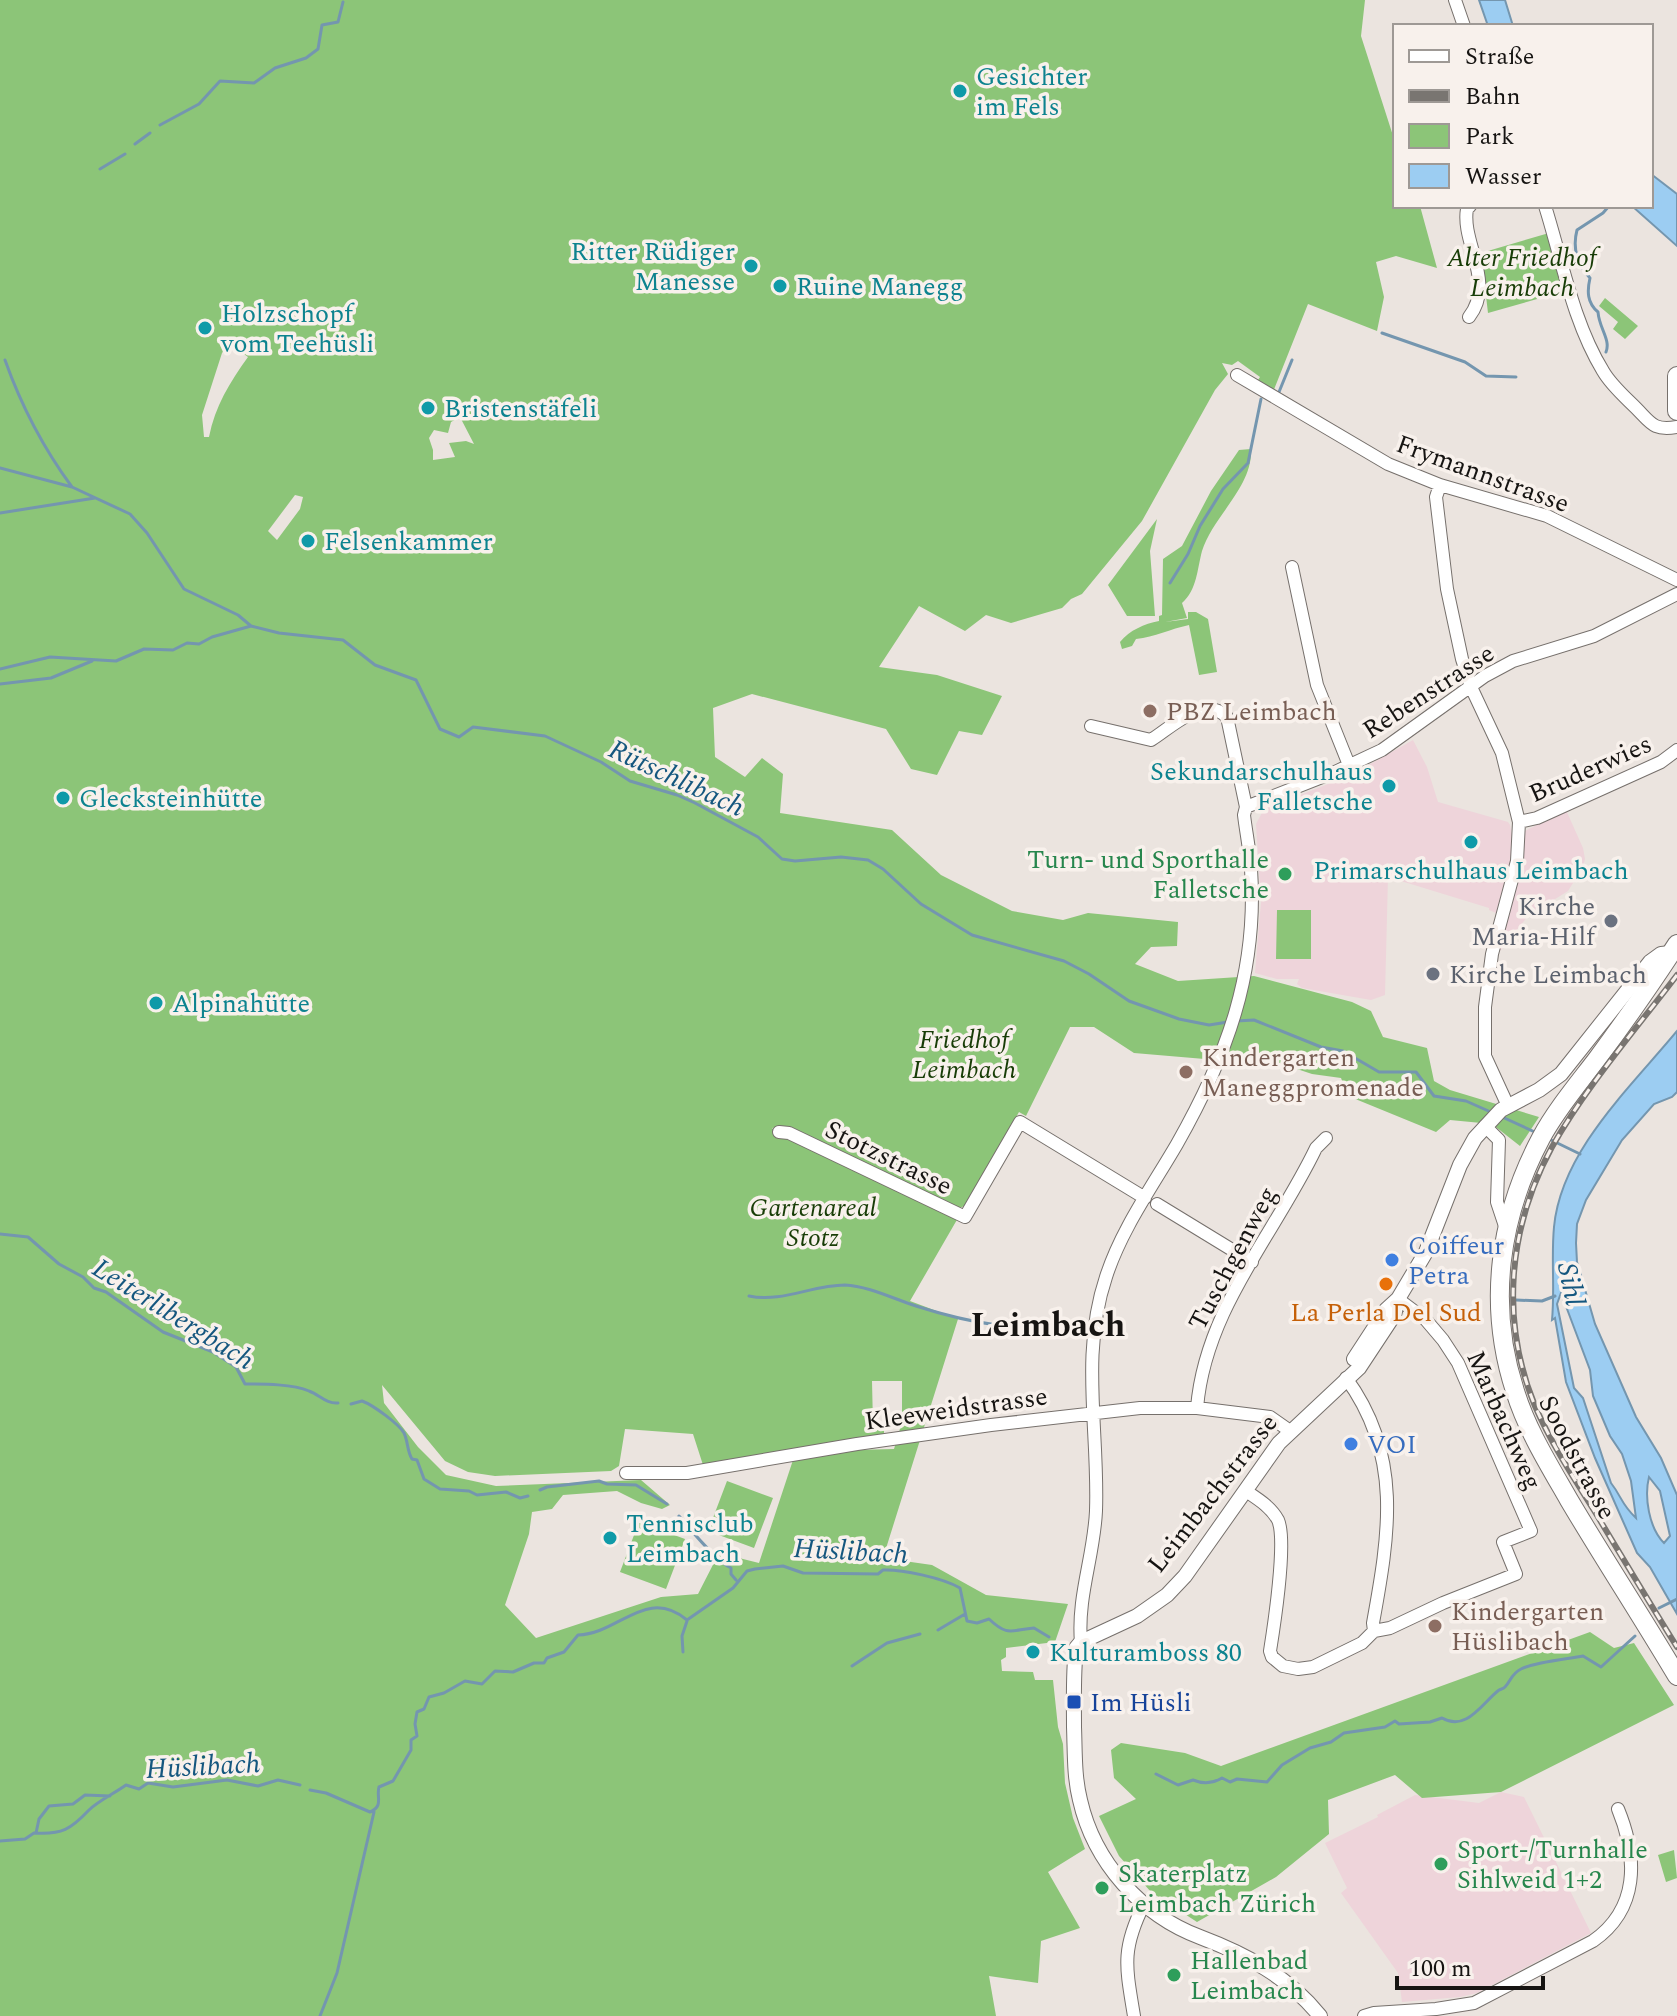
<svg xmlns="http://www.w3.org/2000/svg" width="1677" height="2016" viewBox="0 0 1677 2016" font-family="Spectral,serif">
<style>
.education{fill:#eed4da}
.green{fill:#8cc578;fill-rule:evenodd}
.water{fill:#9ccdf2;stroke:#7496af;stroke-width:2;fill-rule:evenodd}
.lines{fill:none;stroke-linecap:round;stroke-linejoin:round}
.stream{stroke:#7496af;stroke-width:3}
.minor-casing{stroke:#76706c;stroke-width:14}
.tertiary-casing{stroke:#76706c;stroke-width:16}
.primary-casing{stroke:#76706c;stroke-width:20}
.minor{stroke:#fff;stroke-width:12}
.tertiary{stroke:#fff;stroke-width:14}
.primary{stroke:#fff;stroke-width:18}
.rail-casing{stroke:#797571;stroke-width:6}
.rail{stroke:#f8f1ec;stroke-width:3;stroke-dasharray:9;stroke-linecap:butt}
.culture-dot{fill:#0f9aa8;stroke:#f8f1ec;stroke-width:3}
.education-dot{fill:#8d6e63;stroke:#f8f1ec;stroke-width:3}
.leisure-dot{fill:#2e9e5b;stroke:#f8f1ec;stroke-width:3}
.worship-dot{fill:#6b7280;stroke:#f8f1ec;stroke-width:3}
.shop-dot{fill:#3f7fe0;stroke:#f8f1ec;stroke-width:3}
.food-dot{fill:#e8710a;stroke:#f8f1ec;stroke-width:3}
.transit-dot{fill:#1a4fb4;stroke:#f8f1ec;stroke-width:3}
.labels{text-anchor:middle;stroke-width:7;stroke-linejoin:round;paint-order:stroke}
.culture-label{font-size:26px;fill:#0d838f;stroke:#f8f1ec;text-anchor:start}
.park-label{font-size:26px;font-style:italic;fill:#183d07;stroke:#f8f1ec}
.street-label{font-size:26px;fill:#161412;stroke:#f8f1ec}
.education-label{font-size:26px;fill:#785e54;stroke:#f8f1ec;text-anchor:start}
.leisure-label{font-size:26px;fill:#27864d;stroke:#f8f1ec;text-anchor:start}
.worship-label{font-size:26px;fill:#5b616d;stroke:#f8f1ec;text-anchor:end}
.shop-label{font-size:26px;fill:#366cbe;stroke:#f8f1ec;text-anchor:start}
.food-label{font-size:26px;fill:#c56008;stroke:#f8f1ec}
.transit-label{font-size:26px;fill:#164399;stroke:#f8f1ec;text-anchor:start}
.water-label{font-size:28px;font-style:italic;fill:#15577f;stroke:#f8f1ec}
.district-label{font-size:34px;font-weight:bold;fill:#161412;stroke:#f8f1ec}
</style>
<rect width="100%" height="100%" fill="#ebe4df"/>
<!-- education -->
<path class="education" d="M1413 740 1427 767 1438 802 1508 822 1510 825 1512 835 1511 858 1496 913 1489 910V908L1388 877 1385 995 1371 1000 1302 988 1297 984 1299 979H1277L1255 973 1261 902 1256 824 1264 809 1351 775Z
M1566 810 1583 848 1585 859 1583 867 1568 891 1528 916 1501 950 1494 953 1525 831Z
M1501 1792 1524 1797 1591 1933 1477 1993 1460 1997 1402 2002 1398 1973 1341 1893 1347 1888 1325 1843 1378 1817 1377 1815 1415 1795 1479 1803Z"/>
<!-- green -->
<path class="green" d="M0 0H1365L1361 36 1395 142V206H1420L1437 268 1396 256 1376 262 1384 297 1377 331 1308 304 1273 392 1256 383 1260 377 1238 361 1232 365 1222 363 1228 374 1215 390 1142 521 1082 594 1071 599 1062 608 1011 623 986 615 965 631 919 606 879 667 937 675 1002 696 982 735 959 731 937 775 911 769 886 729 752 694 713 708 715 757 745 777 762 758 783 774 780 813 892 830 941 875 1012 911 1063 920 1088 913 1178 922 1177 946 1151 947 1135 964 1178 981 1254 976 1352 1002 1371 1011 1383 1037 1427 1048 1434 1081 1450 1090 1539 1117 1520 1146 1492 1124 1450 1120 1436 1132 1348 1096 1341 1078 1312 1074 1261 1057 1240 1062 1134 1053 1094 1027H1070L1026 1116 1019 1112 966 1205 956 1210 781 1127 772 1128 779 1135 788 1136 958 1218 910 1301 958 1319 883 1558 932 1565 986 1595 1068 1604 1055 1642 1006 1648V1657L1001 1660 1002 1671 1033 1672 1035 1680H1053L1058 1727 1063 1744 1065 1783 1073 1818 1085 1849 1048 1872 1080 1928 1041 1941 1038 1983 989 1976 996 2016H0ZM229 343 248 357C230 382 215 406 209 437H204L202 415 222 353ZM460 417 474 444 466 441 449 443 455 457 433 460V450L429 438 434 430 448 433 451 422ZM295 495 303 497 300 509 277 540 268 531ZM872 1381H902V1422L894 1449 855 1450 793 1460 759 1563 719 1553 698 1594 661 1597 536 1638 505 1605 529 1534 532 1512 552 1509 563 1495 617 1491 641 1503 662 1509 670 1505 641 1480 496 1486 446 1475 418 1447 384 1403 382 1385 445 1461 468 1472 495 1476 611 1471 619 1466 625 1429 693 1434 703 1465 878 1437 884 1434V1425H873Z
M1549 233 1565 291 1488 313 1481 253Z
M1605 298 1638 326 1625 339 1613 329 1618 322 1599 306Z
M1251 449C1253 487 1213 516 1202 551 1197 570 1197 590 1182 603L1187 618 1165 622 1188 619V612H1196L1208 619 1217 672 1199 675 1189 625C1170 629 1155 637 1136 639L1132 646 1122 649 1120 642C1130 630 1144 624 1159 621V616L1162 615 1163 559 1182 546 1211 491 1239 450Z
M1157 519 1150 551 1155 616H1127L1108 585Z
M1277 910H1311V959H1276Z
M727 1481 773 1498 754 1548 708 1531Z
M639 1522 685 1539 666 1589 620 1572Z
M1590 1632 1614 1648 1634 1643 1674 1705 1501 1792 1422 1798 1395 1775 1328 1800 1329 1834 1276 1877 1197 1922 1151 1892 1119 1856 1099 1816 1136 1799 1114 1778 1111 1750 1121 1743 1185 1753 1221 1766Z
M1674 1850 1677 1878 1666 1882 1658 1855Z"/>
<!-- water -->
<path class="water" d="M1479 0H1505L1513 26H1488Z
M1651 174 1677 194V246L1632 206H1651Z
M1677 1031V1092L1672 1097 1654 1104 1622 1140 1586 1200 1577 1224 1576 1243 1577 1262 1595 1324 1636 1417 1661 1458 1677 1495V1614L1650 1567 1637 1553 1595 1458 1566 1382 1555 1318 1552 1320C1555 1289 1551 1258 1554 1227 1561 1151 1631 1087 1677 1031ZM1561 1293 1590 1370 1593 1396 1610 1436 1622 1454 1631 1481 1636 1518C1621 1504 1622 1497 1611 1483L1583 1398 1574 1388 1557 1304ZM1649 1477 1660 1491 1670 1536 1664 1543C1649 1528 1644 1497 1649 1477Z"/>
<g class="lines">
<!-- stream -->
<path class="stream" d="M160 125 199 104 220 81 254 83 275 68 306 58 318 49 322 25 338 22 343 2
M135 144 150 133
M100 169 125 154
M1382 333 1465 362 1486 376 1516 377
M1606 352C1611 340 1599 328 1598 312 1587 303 1587 291 1590 278 1577 264 1572 249 1577 230L1603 213 1609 206
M5 360C21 405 44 449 72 487
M1279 392 1292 360
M0 468 72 487 130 514 147 533 184 589 238 615 251 626 279 633 343 640 375 665 416 680 440 729 459 737 473 727 545 736 601 762 630 781 677 795 695 803 758 837 782 859 795 861 841 857 868 860 883 869 921 904 972 935 1064 961 1089 974 1129 1001 1179 1019 1209 1025 1228 1022
M0 513 95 498
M1170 583 1188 554 1200 526 1223 489 1248 463 1261 399
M0 669 50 657 116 661 144 649 173 650 187 643 199 644 212 637 251 626
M0 684 51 678 92 661
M1236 1021 1254 1020 1321 1047 1343 1051 1379 1072H1416L1434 1096 1466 1101 1493 1113
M1500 1116 1537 1133
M1547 1138 1580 1154
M0 1234 28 1237 59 1264 83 1277 94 1288 106 1292 163 1332 213 1352 236 1367 245 1384C264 1384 293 1384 309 1391 320 1395 326 1404 338 1403
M749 1296C782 1303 812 1285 845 1285 868 1286 894 1299 916 1306 969 1323 1028 1335 1084 1323
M1516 1300 1542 1301 1555 1296
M351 1404 362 1401C373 1405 399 1424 404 1433 408 1441 407 1451 412 1459L417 1460 424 1479 440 1489 469 1491 477 1495 506 1492 520 1498 528 1496
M540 1490 547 1487 599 1481 607 1484 636 1485 667 1504
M679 1516C691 1530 716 1561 731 1568V1574L736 1580
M1659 1608 1677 1599
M938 1630 965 1614
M683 1652 682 1636 687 1621
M852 1666 887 1643 920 1634
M1156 1774 1178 1785 1193 1780C1203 1784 1212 1784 1222 1778L1230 1782 1237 1779 1267 1782 1282 1765 1310 1748 1331 1742 1344 1733 1385 1727 1395 1721 1399 1724 1430 1722 1442 1718C1467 1732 1482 1703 1499 1690 1501 1689 1503 1689 1505 1687 1511 1681 1511 1674 1521 1669 1534 1662 1567 1659 1583 1656L1601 1667 1635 1636
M310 1790 326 1793 370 1812C384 1806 376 1797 379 1787L393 1781 411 1750V1740L417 1736 415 1724 417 1712 424 1709 429 1697 444 1693 465 1681 482 1684 495 1671 513 1672 534 1663H544L547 1658 564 1652 578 1635C619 1634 646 1586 687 1620L733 1588 747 1571 755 1569 783 1566 803 1573 878 1574 883 1570C901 1569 943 1578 960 1588L967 1621 977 1623 989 1619C1008 1637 1011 1630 1034 1628L1049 1637
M36 1833 39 1819 49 1806 73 1804 85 1795 110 1796
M0 1841 25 1839 34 1833C62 1835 71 1829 89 1810 98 1801 115 1793 126 1785L139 1789 148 1783 173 1787 227 1780 258 1786 278 1780 300 1785
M320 2016 337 1973 374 1812"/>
<!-- minor casing -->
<g class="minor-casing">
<path id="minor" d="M1455 0 1464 26
M1545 206C1562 260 1573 322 1603 371 1611 385 1624 396 1636 408 1651 423 1653 431 1677 427
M1469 317C1496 282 1461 243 1467 209L1470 206
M1237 375 1388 464 1440 485 1547 516 1677 580
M1440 485 1436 497 1447 589 1462 659 1471 687 1502 753 1519 822 1517 861 1492 954 1485 1007V1056L1508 1106
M1292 567 1317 685 1349 765
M1246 807 1335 772 1382 750 1485 676 1513 661 1594 636 1677 594
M1519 822 1537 818 1661 762 1677 750
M1485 1126 1499 1140 1497 1202 1506 1229
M779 1132 789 1133 965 1217 1020 1122 1145 1198
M1157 1204 1252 1262
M1346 1378C1403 1455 1389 1535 1373 1623L1374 1631
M1197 1408C1205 1309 1275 1234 1316 1148L1326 1138
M626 1473H687L857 1444 991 1425 1140 1408H1197L1270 1417 1290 1431
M1246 1491C1258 1499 1271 1507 1278 1520 1287 1540 1274 1626 1270 1651L1272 1657 1283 1666 1298 1669 1313 1667 1362 1643 1374 1631 1390 1628 1443 1603 1516 1574 1503 1542 1531 1531 1458 1363 1443 1340 1426 1320 1398 1299
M1081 1642C1077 1597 1094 1556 1096 1511 1099 1432 1080 1354 1106 1277 1121 1230 1152 1187 1177 1144 1227 1056 1258 972 1251 869 1250 851 1246 832 1244 815L1246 807 1227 717C1204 694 1172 727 1151 740L1091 726
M1134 2016C1126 1967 1121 1950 1144 1904
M1364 2016 1374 2013 1436 2009 1474 2003 1593 1941C1639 1909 1638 1858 1618 1809"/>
</g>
<!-- tertiary casing -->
<g class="tertiary-casing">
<path id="tertiary" d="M1354 1359 1386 1310 1398 1299
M1320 2016C1289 1977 1245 1954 1200 1937 1141 1915 1094 1862 1080 1800 1074 1776 1075 1752 1074 1727 1074 1701 1073 1674 1076 1648L1081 1642 1137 1616 1167 1595 1185 1576 1279 1443 1359 1368 1394 1315 1398 1299 1426 1252 1460 1165 1475 1138 1501 1110 1539 1090 1561 1074 1650 962 1661 954 1671 953"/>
</g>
<!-- primary casing -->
<g class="primary-casing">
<path id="primary" d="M1677 376V411
M1677 944C1652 983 1625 1021 1597 1059 1578 1084 1556 1110 1541 1138 1499 1217 1487 1305 1515 1391 1527 1430 1549 1465 1569 1500 1604 1559 1642 1617 1677 1676"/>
</g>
<!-- minor -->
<use href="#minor" class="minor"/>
<!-- tertiary -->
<use href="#tertiary" class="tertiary"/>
<!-- primary -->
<use href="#primary" class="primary"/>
<!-- rail casing -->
<g class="rail-casing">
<path id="rail" d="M1677 975C1636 1029 1585 1088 1552 1147 1508 1228 1500 1320 1535 1406 1551 1443 1573 1477 1595 1512 1622 1557 1649 1602 1677 1647"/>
</g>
<!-- rail -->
<use href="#rail" class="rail"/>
</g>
<!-- markers -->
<g class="culture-dot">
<circle cx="960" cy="91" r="8"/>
<circle cx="751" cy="266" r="8"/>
<circle cx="780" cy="286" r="8"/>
<circle cx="205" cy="328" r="8"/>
<circle cx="428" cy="408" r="8"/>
<circle cx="308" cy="541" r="8"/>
<circle cx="1389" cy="786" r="8"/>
<circle cx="63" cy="798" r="8"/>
<circle cx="1471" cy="842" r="8"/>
<circle cx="156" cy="1003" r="8"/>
<circle cx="610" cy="1538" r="8"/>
<circle cx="1033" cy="1652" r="8"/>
</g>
<g class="education-dot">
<circle cx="1150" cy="711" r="8"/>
<circle cx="1186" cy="1072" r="8"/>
<circle cx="1435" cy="1626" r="8"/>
</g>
<g class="leisure-dot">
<circle cx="1285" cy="874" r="8"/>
<circle cx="1441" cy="1864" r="8"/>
<circle cx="1102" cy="1888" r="8"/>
<circle cx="1174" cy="1975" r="8"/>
</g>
<g class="worship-dot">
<circle cx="1611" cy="921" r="8"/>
<circle cx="1433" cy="974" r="8"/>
</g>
<g class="shop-dot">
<circle cx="1392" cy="1260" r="8"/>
<circle cx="1351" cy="1444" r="8"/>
</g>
<circle class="food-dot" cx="1386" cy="1284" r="8"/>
<rect class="transit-dot" x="1066" y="1694" width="16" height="16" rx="4"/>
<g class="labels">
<!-- culture labels -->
<g class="culture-label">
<text x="976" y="85">Gesichter<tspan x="976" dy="30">im Fels</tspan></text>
<text x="735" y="260" text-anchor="end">Ritter Rüdiger<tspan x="735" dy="30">Manesse</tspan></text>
<text x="796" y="295">Ruine Manegg</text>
<text x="221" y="322">Holzschopf<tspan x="221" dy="30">vom Teehüsli</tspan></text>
<text x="444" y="417">Bristenstäfeli</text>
<text x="324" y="550">Felsenkammer</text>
<text x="1373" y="780" text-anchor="end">Sekundarschulhaus<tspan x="1373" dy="30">Falletsche</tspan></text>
<text x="79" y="807">Glecksteinhütte</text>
<text x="1471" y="879" text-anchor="middle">Primarschulhaus Leimbach</text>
<text x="172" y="1012">Alpinahütte</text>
<text x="626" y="1532">Tennisclub<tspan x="626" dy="30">Leimbach</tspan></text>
<text x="1049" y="1661">Kulturamboss 80</text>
</g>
<!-- park labels -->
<g class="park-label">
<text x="1522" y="266">Alter Friedhof<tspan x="1522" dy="30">Leimbach</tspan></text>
<text x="964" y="1048">Friedhof<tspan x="964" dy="30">Leimbach</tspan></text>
<text x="813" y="1216">Gartenareal<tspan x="813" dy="30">Stotz</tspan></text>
</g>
<!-- street labels -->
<g class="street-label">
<text transform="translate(1483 473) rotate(20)" y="9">Frymannstrasse</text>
<text transform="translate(1428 691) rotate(-33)" y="9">Rebenstrasse</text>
<text transform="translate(1590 768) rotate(-24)" y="9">Bruderwies</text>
<text transform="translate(889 1157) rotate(26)" y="9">Stotzstrasse</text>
<text transform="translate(1232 1258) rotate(-62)" y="9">Tuschgenweg</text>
<text transform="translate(956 1408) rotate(-8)" y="9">Kleeweidstrasse</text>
<text transform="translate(1505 1420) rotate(66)" y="9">Marbachweg</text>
<text transform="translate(1578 1457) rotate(62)" y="9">Soodstrasse</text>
<text transform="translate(1212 1493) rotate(-52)" y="9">Leimbachstrasse</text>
</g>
<!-- education labels -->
<g class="education-label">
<text x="1166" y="720">PBZ Leimbach</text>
<text x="1202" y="1066">Kindergarten<tspan x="1202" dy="30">Maneggpromenade</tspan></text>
<text x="1451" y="1620">Kindergarten<tspan x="1451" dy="30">Hüslibach</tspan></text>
</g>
<!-- leisure labels -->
<g class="leisure-label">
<text x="1269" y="868" text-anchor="end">Turn- und Sporthalle<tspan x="1269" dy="30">Falletsche</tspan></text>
<text x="1457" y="1858">Sport-/Turnhalle<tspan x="1457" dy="30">Sihlweid 1+2</tspan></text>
<text x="1118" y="1882">Skaterplatz<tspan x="1118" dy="30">Leimbach Zürich</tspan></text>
<text x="1190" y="1969">Hallenbad<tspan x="1190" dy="30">Leimbach</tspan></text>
</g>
<!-- worship labels -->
<g class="worship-label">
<text x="1595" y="915">Kirche<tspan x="1595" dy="30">Maria-Hilf</tspan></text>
<text x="1449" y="983" text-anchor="start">Kirche Leimbach</text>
</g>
<!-- shop labels -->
<g class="shop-label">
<text x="1408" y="1254">Coiffeur<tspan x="1408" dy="30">Petra</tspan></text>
<text x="1367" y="1453">VOI</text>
</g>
<!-- food labels -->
<g class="food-label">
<text x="1386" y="1321">La Perla Del Sud</text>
</g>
<!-- transit labels -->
<g class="transit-label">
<text x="1090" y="1711">Im Hüsli</text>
</g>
<!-- water labels -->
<g class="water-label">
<text transform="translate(677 777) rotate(25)" y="10">Rütschlibach</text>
<text transform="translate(1572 1284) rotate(78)" y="10">Sihl</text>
<text transform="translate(174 1313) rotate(32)" y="10">Leiterlibergbach</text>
<text transform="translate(851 1550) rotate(3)" y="10">Hüslibach</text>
<text transform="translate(203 1765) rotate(-3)" y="10">Hüslibach</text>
</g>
<!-- district labels -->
<g class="district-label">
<text x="1048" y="1336">Leimbach</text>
</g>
</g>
<!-- legend -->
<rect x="1393" y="24" width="260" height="184" fill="#f8f1ec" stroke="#9e9995" stroke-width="2"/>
<rect x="1409" y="50" width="40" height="12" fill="#ffffff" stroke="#9e9995" stroke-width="2"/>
<text x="1465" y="64" font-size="24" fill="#161412">Straße</text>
<rect x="1409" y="90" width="40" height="12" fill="#797571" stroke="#9e9995" stroke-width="2"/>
<text x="1465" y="104" font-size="24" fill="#161412">Bahn</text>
<rect x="1409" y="124" width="40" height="24" fill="#8cc578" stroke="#9e9995" stroke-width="2"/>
<text x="1465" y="144" font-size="24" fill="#161412">Park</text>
<rect x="1409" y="164" width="40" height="24" fill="#9ccdf2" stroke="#9e9995" stroke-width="2"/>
<text x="1465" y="184" font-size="24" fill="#161412">Wasser</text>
<!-- scale -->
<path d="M1397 1976v12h146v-12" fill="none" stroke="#161412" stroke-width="4"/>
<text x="1409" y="1976" font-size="24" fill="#161412" stroke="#f8f1ec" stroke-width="6" paint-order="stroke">100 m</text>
</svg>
